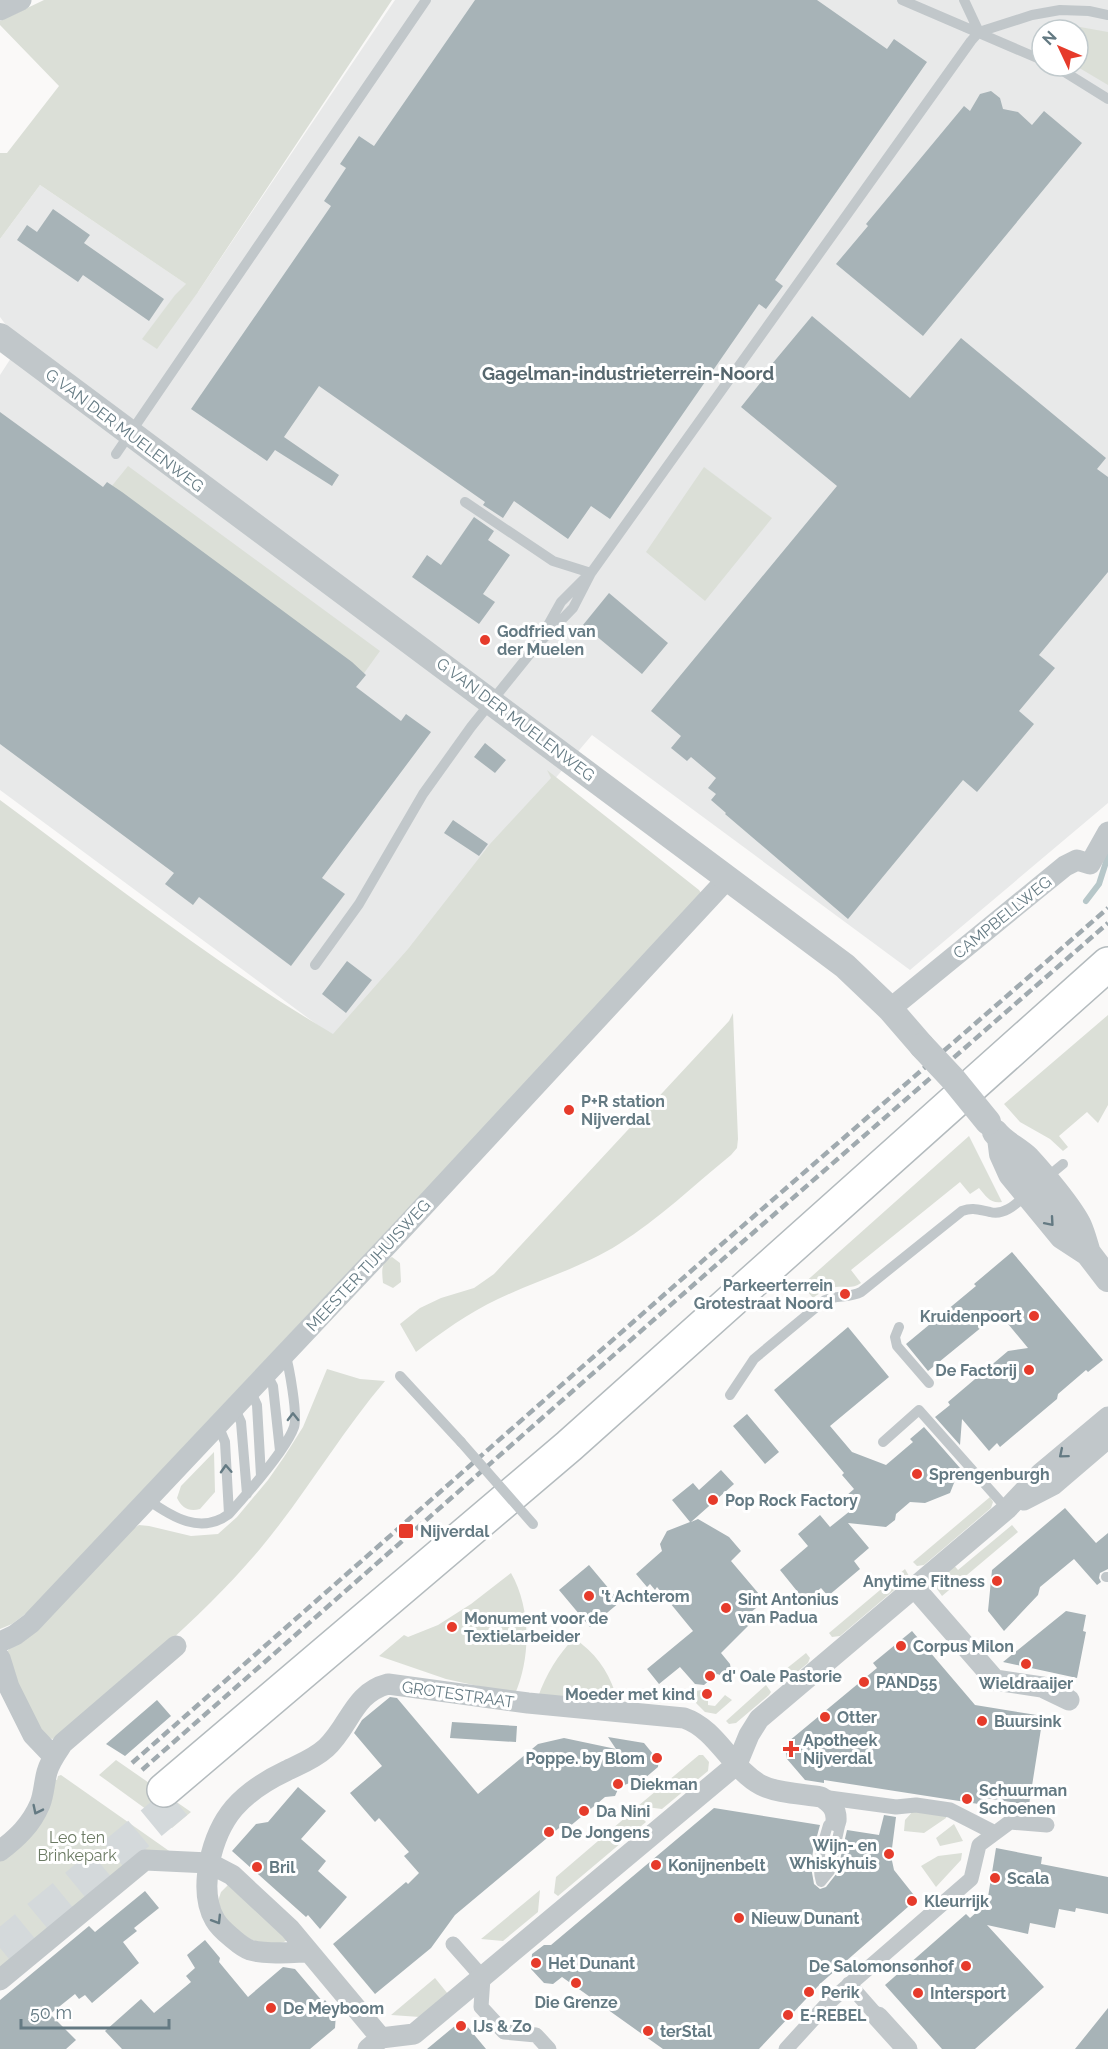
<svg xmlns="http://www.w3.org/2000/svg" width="1108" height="2049" viewBox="0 0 1108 2049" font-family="Raleway,sans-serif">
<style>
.built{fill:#e8e9e9;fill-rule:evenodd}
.green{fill:#dbdfd7}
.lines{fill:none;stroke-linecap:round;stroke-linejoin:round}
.stream{stroke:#b7c7c9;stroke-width:6}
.building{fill:#a7b3b7}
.primary-tunnel{stroke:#d4d9db;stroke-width:33;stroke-dasharray:33 16;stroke-linecap:butt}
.primary-casing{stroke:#b4bbbe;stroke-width:36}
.service{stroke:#c1c7ca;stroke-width:10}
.pedestrian{stroke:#c1c7ca;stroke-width:15}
.minor{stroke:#c1c7ca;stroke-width:21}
.tertiary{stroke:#c1c7ca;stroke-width:26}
.primary{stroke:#fff;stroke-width:33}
.rail{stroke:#a0aaaf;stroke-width:4.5;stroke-dasharray:9 4.5;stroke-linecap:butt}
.service-bridge{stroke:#c1c7ca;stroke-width:10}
.tertiary-bridge{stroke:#c1c7ca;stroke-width:26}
.oneway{stroke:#647a83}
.poi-dot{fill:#e63b2b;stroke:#fff;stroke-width:2}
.labels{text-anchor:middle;stroke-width:6;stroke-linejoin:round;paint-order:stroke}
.street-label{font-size:16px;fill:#647a83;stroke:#fff}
.poi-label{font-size:16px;font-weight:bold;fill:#647a83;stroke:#fff;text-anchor:start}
.park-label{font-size:16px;fill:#6b7a63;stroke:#fff}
.neighbourhood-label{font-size:18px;font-weight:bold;fill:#56676e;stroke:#fff}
</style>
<rect width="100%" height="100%" fill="#faf9f8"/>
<!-- built -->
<path class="built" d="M395 0H1108V803L910 970 592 735 335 1038 0 790V375L20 344 0 317V239L40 185 198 292ZM1042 30H1078V66H1042Z"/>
<!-- green -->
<path class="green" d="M44 0H392L198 292 157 349 142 339 175 295 186 284 40 185 0 239V153H7L59 86 0 25V21Z
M1080 27 1108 32V85L1076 66H1078L1077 30Z
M128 466 380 651 362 676 111 487Z
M704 467 772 518 705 601 646 552Z
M547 770 699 890 701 893 695 904 28 1612 12 1624 0 1629V800C109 881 217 965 333 1034L408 949 490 844 551 778Z
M733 1013 738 1139 737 1148 731 1155C694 1185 659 1219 619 1244 581 1268 538 1280 498 1299 468 1313 442 1332 416 1352L400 1324 420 1308 441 1298 474 1288 494 1274 729 1021Z
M1108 1015V1105L1098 1123 1087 1112 1059 1136 1068 1147 1063 1151 1050 1139 1020 1122 1004 1104Z
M969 1136 1002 1202C990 1204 986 1196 979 1188L970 1194 960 1182 851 1270 861 1283C853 1289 846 1286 836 1287 827 1288 821 1292 813 1298L802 1285Z
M392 1257 400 1263 401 1282 393 1288 383 1283C382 1272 380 1262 392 1257Z
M327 1369 360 1379 385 1381C340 1434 305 1495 260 1549 201 1619 129 1677 60 1737L52 1739 45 1736 21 1693 7 1652 11 1646 128 1532 139 1525 149 1526 191 1536 218 1534 237 1517 268 1480 284 1457 303 1427Z
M214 1452 215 1492 200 1509C189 1512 182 1508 177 1498L181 1486Z
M990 1497 993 1502 991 1508 924 1565 917 1566 913 1562Z
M1012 1525 1018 1532 942 1596 937 1589 938 1579 953 1564 958 1570Z
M905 1569 909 1576 906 1580 840 1636 832 1637 829 1633Z
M511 1573C531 1608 531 1657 515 1694L446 1679 379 1656 404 1635 408 1637 438 1625 471 1604Z
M574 1638C595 1653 607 1669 615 1692L613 1700 538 1697C546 1674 558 1655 574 1638Z
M806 1653 810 1658 808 1663 785 1682 779 1681 776 1677Z
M766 1685 771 1692 769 1695 736 1723 729 1724 726 1721Z
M701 1690 708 1699V1705L715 1706 725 1695 732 1700 716 1714 705 1712 696 1703V1691Z
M699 1755H703L709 1762 708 1771 662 1809 638 1806Z
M116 1760 191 1812 172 1828 99 1775Z
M61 1775 172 1853 0 1972V1859L52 1778 57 1780 58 1776Z
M914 1810 946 1814V1818L924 1833 904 1831 905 1820Z
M626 1817 642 1818 646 1822 558 1896 554 1893 556 1877Z
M954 1824 963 1841 940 1846 936 1838Z
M962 1853 961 1860 936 1887 921 1866 938 1856Z
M228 1885 288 1940C266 1952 240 1937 225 1918 222 1914 220 1906 218 1901L221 1892Z
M540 1890 538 1912 503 1941 481 1939Z
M435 1978 448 1994 420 2017 391 2015Z"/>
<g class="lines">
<!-- stream -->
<path class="stream" d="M1086 901 1099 884 1108 856"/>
</g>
<!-- building -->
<path class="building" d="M475 0H817L887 49 894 39 927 62 775 280 783 286 766 309 759 304 610 519 591 506 568 539 514 501 503 518 483 505 485 502 319 386 284 437 339 475 332 486 275 450 267 461 191 409 331 206 324 201 346 168 340 164 359 136 374 146Z
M991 91 1000 98 1003 109 1018 112 1032 125 1044 111 1082 143 923 336 836 264 868 226 866 224 964 106 970 111 980 94Z
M53 209 90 235 84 243 164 299 149 321 83 275 78 282 17 240 27 225 37 232Z
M812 316 910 398 961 338 1106 458 1097 469 1108 477V572L1039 655 1055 668 1019 711 1034 724 977 792 963 780 848 919 725 814 726 813 711 800 716 794 708 788 716 778 691 757 687 761 671 748 681 736 651 711 837 486 741 407 769 372 767 370Z
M0 412 103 487 107 482 122 492 352 662 366 675 356 687 401 721 406 714 431 732 322 878 345 894 291 966 199 897 193 905 165 884 174 873 0 744Z
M474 517 494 531 488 540 510 555 483 594 495 602 479 624 412 577 427 555 441 565Z
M609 593 668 643 642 674 583 625Z
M485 743 506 760 495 773 474 757Z
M453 820 488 844 479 856 444 833Z
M347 961 372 980 346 1013 322 994Z
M1012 1252 1103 1360 1088 1372 1086 1370 1058 1394 1057 1399 1000 1447 997 1443 989 1451 962 1419 960 1445 935 1417 950 1405 948 1402 1008 1351 1028 1348 999 1313 928 1371 906 1344 976 1286 974 1284Z
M848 1327 889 1377 830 1426 852 1452 886 1465 913 1442 910 1439 924 1427 960 1468 950 1493 925 1503 910 1502 896 1514 895 1520 886 1527 848 1523 869 1548 854 1561 860 1569 828 1596 821 1588 805 1601 780 1570 808 1546 798 1534 820 1515 830 1527 855 1507 846 1496 854 1489 842 1475 844 1473 774 1390Z
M747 1414 779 1452 765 1464 733 1426Z
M721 1470 734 1484 691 1522 698 1519 729 1537 741 1551 731 1561 759 1594 756 1596 762 1603 750 1613 754 1618 753 1621 721 1653 730 1664 731 1670 724 1676 717 1674 704 1685 695 1684 680 1667 659 1684 647 1669 693 1631 657 1587 655 1590 650 1584 647 1587 636 1574 662 1551 660 1544 667 1531 690 1522 672 1500 693 1483 699 1490Z
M1065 1508 1096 1543 1108 1533V1569L1100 1573 1099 1578 1101 1582 1097 1585 1074 1559 1040 1587 1038 1595 1004 1631 988 1611 992 1570Z
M589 1565 620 1602 590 1627 559 1590Z
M1066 1611 1086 1615 1083 1631 1086 1632 1077 1678 1003 1662Z
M912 1631 975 1705 1043 1716 1029 1805 986 1798 985 1805 824 1780V1783L805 1780 787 1759 786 1752 789 1741 877 1668 873 1663Z
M390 1697 397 1698 478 1794 538 1744 564 1738 616 1749 608 1737 644 1743 653 1754H659L658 1767 638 1784 635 1781 619 1787 615 1796 605 1797 563 1832 559 1828 455 1915 431 1948 375 1994 333 1944 406 1882 408 1884 419 1873 404 1856 409 1852 379 1818 375 1822 350 1793 382 1766 354 1733 362 1720Z
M157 1700 171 1716 125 1756 106 1744Z
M452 1722 517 1726 516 1742 450 1738Z
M298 1787 326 1811 301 1839 326 1861 318 1871 347 1897 320 1929 308 1915 306 1917 232 1851 256 1824 268 1822Z
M714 1808 820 1825 813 1851 811 1867 814 1884 820 1889 826 1887 837 1873 847 1830 879 1835 884 1815 896 1817 891 1856 894 1870 917 1899 821 1983 759 2049H663L562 1977 553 1984 544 1983 531 1969 532 1954 544 1945H551Z
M996 1848 1042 1857 1041 1864 1108 1877V1914L1076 1908 1075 1912 1059 1909 1055 1928 1030 1923 1028 1934 987 1925 1044 1987 975 2049H942L885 1985 966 1914 970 1918 987 1903Z
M145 1891 159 1908 134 1928 137 1931 123 1942 139 1963 92 2003 85 1995 79 1999 75 1994 50 2014 76 2040 66 2049H0V2000L89 1926 95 1932Z
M205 1940 220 1958 219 1962 248 1997 283 1967 295 1969 323 2002 325 2000 336 2014 335 2028 310 2049H122L105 2031 141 1999 154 2013 191 1982 186 1976 195 1968 187 1955Z
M1108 2008V2049H1075Z
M462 2020 486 2049H427Z"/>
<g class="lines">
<!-- primary-tunnel -->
<path class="primary-tunnel" d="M0 1948 178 1801"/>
<!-- primary casing -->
<g class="primary-casing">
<path id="primary" d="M164 1790 569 1446 1108 964"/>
</g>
<!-- service -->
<path class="service" d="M902 0 1042 60
M964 0 979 32
M1055 66 1108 99
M116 454 426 0
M465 502 553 561 591 573
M537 645 573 608 591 573 971 41 979 32 1032 15 1060 10 1089 11 1108 15
M315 965 359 904 423 794 471 727 537 645 561 602 584 579
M1046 1178 1063 1164
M899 1327 895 1337 897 1346 929 1383
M266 1373 273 1386 280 1451
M400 1376 461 1442
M250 1390 257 1405 261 1476
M730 1395 754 1359 825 1300C837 1295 850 1298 861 1292L962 1211C973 1207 979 1210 990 1212 1005 1216 1017 1203 1027 1194
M234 1407 241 1422 247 1494
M218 1425 225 1442 229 1514
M883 1442 919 1410 1007 1509
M148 1500C172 1517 201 1535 229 1514 246 1495 286 1450 294 1427 298 1415 289 1366 285 1353
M1106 1577H1108
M836 1821 840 1826 830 1871 821 1882C815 1863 823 1843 828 1825Z"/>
<!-- pedestrian -->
<path class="pedestrian" d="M822 1797 896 1807 916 1805 950 1810 995 1833
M453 1944 483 1978 481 2007 504 2032 536 2035 549 2049
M849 1984 878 2017
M786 2049 827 2004 971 1879 979 1845 1010 1822 1047 1825"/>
<!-- minor -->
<path class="minor" d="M0 10 21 0
M890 1009 1065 866 1077 860 1090 864 1108 832
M1024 1500 1053 1485 1108 1438
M914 1587 995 1680 1042 1687 1069 1700
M0 1642 15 1635 31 1623 399 1233 728 878
M0 1658 9 1687 33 1735 53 1756
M0 1851C17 1838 31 1825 40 1804 44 1794 44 1783 47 1772 50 1761 57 1752 63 1743L176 1646
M309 1952C291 1952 268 1955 250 1950 242 1947 237 1942 231 1937 225 1932 219 1927 215 1920 197 1889 212 1834 234 1808 248 1792 267 1780 286 1771 300 1764 314 1759 326 1748 350 1726 353 1693 388 1684L528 1703 684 1718C717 1729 731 1769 761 1785 776 1793 804 1794 821 1797 831 1803 837 1809 836 1821
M0 1980 145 1860 209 1863 232 1875 290 1929 381 2038
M878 2017 907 2049
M368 2049 381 2038 414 2034 737 1764 749 1735 759 1719 1007 1509 1041 1473 1108 1417"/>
<!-- tertiary -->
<path class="tertiary" d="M0 336 845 966 890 1009 922 1046
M995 1132C1003 1143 1018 1149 1028 1159 1041 1173 1072 1210 1079 1226 1083 1235 1085 1244 1088 1253
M1000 1138 1002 1154 1011 1174 1062 1236 1088 1253 1108 1279"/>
<!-- primary -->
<use href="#primary" class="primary"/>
<!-- rail -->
<path class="rail" d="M132 1763 707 1257 1108 908
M142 1770 699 1280 1108 923"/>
<!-- service-bridge -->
<path class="service-bridge" d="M461 1442 533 1524"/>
<!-- tertiary-bridge -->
<path class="tertiary-bridge" d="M922 1046 953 1079 988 1122"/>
</g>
<!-- one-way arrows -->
<defs><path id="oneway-chevron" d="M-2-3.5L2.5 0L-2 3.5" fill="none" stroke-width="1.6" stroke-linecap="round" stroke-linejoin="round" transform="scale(1.5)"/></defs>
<g class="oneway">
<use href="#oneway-chevron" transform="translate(1050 1222) rotate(49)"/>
<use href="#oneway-chevron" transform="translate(293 1417) rotate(-91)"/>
<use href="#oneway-chevron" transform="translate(1063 1454) rotate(140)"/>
<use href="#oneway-chevron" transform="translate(226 1469) rotate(-93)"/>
<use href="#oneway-chevron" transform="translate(37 1810) rotate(116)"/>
<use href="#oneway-chevron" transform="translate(217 1920) rotate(58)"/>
</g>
<!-- markers -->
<g class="poi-dot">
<circle cx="485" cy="640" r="6"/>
<circle cx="569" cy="1110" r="6"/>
<circle cx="845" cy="1294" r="6"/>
<circle cx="1034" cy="1316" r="6"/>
<circle cx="1029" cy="1370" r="6"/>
<circle cx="917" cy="1474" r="6"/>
<circle cx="713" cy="1500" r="6"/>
<rect x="398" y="1523" width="16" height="16" rx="3"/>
<circle cx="997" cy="1581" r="6"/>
<circle cx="589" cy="1596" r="6"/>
<circle cx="726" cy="1608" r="6"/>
<circle cx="452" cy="1627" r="6"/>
<circle cx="901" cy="1646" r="6"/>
<circle cx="1026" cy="1664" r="6"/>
<circle cx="710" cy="1676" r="6"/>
<circle cx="864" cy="1682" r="6"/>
<circle cx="707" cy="1694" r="6"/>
<circle cx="825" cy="1717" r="6"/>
<circle cx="982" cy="1721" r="6"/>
<path d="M788 1740h6v6h6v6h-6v6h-6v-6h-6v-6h6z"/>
<circle cx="657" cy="1758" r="6"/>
<circle cx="618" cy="1784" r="6"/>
<circle cx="967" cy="1799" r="6"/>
<circle cx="584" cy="1811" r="6"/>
<circle cx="549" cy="1832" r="6"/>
<circle cx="889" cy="1854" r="6"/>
<circle cx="656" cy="1865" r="6"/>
<circle cx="257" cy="1867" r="6"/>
<circle cx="995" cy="1878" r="6"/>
<circle cx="912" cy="1901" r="6"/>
<circle cx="739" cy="1918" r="6"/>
<circle cx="536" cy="1963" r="6"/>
<circle cx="966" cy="1966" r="6"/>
<circle cx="576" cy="1983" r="6"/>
<circle cx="809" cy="1992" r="6"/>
<circle cx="918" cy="1993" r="6"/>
<circle cx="271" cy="2008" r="6"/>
<circle cx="788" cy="2015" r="6"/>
<circle cx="461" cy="2026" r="6"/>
<circle cx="648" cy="2031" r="6"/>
</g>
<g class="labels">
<!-- street labels -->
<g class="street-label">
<text transform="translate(125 430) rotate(37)" y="6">G VAN DER MUELENWEG</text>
<text transform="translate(516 719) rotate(37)" y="6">G VAN DER MUELENWEG</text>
<text transform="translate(1002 917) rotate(-39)" y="6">CAMPBELLWEG</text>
<text transform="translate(368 1265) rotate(-47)" y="6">MEESTER TIJHUISWEG</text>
<text transform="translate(458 1694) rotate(8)" y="6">GROTESTRAAT</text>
</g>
<!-- poi labels -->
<g class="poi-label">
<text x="497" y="637">Godfried van<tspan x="497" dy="18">der Muelen</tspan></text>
<text x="581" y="1107">P+R station<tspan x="581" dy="18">Nijverdal</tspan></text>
<text x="833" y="1291" text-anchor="end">Parkeerterrein<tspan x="833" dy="18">Grotestraat Noord</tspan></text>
<text x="1022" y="1322" text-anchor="end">Kruidenpoort</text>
<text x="1017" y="1376" text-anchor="end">De Factorij</text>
<text x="929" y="1480">Sprengenburgh</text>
<text x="725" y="1506">Pop Rock Factory</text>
<text x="420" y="1537">Nijverdal</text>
<text x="985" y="1587" text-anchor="end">Anytime Fitness</text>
<text x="601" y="1602">'t Achterom</text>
<text x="738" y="1605">Sint Antonius<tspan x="738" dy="18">van Padua</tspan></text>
<text x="464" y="1624">Monument voor de<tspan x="464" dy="18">Textielarbeider</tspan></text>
<text x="913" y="1652">Corpus Milon</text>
<text x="722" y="1682">d' Oale Pastorie</text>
<text x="876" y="1688">PAND55</text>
<text x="1026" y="1689" text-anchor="middle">Wieldraaijer</text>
<text x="695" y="1700" text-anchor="end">Moeder met kind</text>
<text x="837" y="1723">Otter</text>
<text x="994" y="1727">Buursink</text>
<text x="803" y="1746">Apotheek<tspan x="803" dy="18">Nijverdal</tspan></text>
<text x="645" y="1764" text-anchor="end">Poppe. by Blom</text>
<text x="630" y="1790">Diekman</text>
<text x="979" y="1796">Schuurman<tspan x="979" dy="18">Schoenen</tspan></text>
<text x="596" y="1817">Da Nini</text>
<text x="561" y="1838">De Jongens</text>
<text x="877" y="1851" text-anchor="end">Wijn- en<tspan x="877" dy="18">Whiskyhuis</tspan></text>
<text x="668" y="1871">Konijnenbelt</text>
<text x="269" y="1873">Bril</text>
<text x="1007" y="1884">Scala</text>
<text x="924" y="1907">Kleurrijk</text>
<text x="751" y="1924">Nieuw Dunant</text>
<text x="548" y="1969">Het Dunant</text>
<text x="954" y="1972" text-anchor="end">De Salomonsonhof</text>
<text x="821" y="1998">Perik</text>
<text x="930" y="1999">Intersport</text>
<text x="576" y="2008" text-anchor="middle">Die Grenze</text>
<text x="283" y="2014">De Meyboom</text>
<text x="800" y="2021">E-REBEL</text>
<text x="473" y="2032">IJs &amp; Zo</text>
<text x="660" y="2037">terStal</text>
</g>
<!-- park labels -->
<g class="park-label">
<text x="77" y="1843">Leo ten<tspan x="77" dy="18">Brinkepark</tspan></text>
</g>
<!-- neighbourhood labels -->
<g class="neighbourhood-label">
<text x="628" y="380">Gagelman-industrieterrein-Noord</text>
</g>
</g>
<!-- north arrow -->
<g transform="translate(1060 48) rotate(314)"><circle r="28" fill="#ffffff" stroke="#c1cacd" stroke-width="1.5"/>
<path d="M0-4.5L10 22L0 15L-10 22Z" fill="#e63b2b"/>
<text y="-9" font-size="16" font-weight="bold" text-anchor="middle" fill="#647a83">N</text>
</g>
<!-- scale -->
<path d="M21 2019v9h148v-9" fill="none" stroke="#647a83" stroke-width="3"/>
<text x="30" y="2019" font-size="18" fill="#647a83" stroke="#ffffff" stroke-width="4.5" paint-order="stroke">50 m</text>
</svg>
